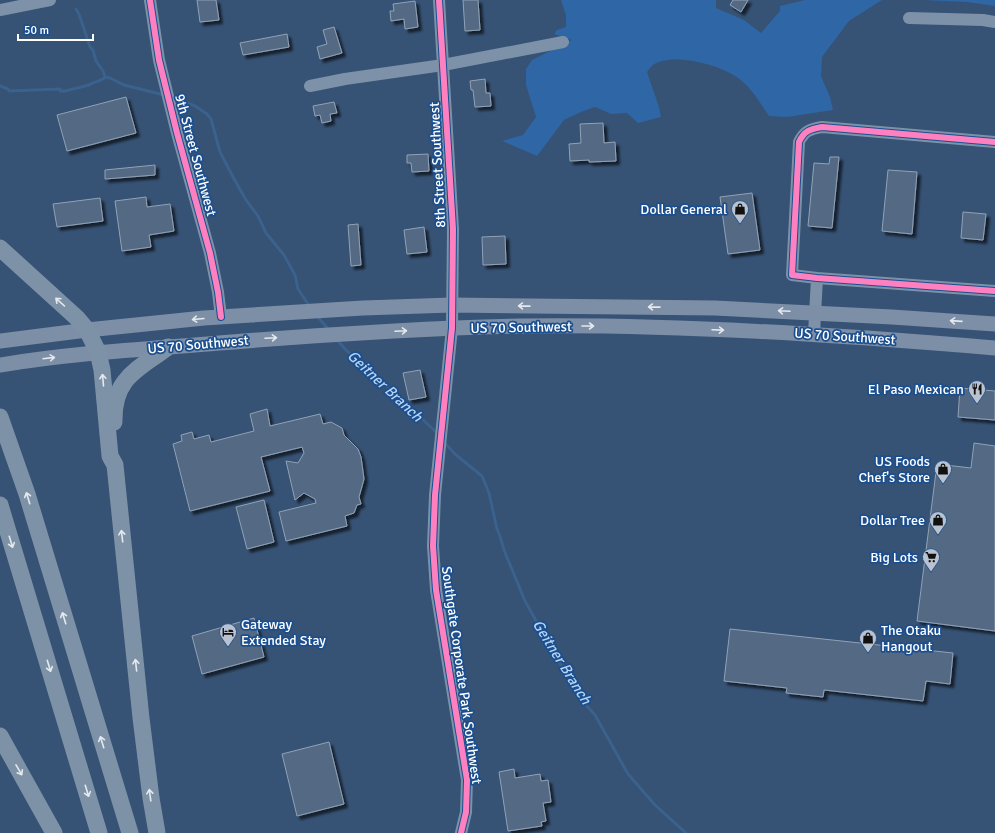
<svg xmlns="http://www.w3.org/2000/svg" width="995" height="833" viewBox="0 0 995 833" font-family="Signika,sans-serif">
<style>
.green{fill:#2f66a5}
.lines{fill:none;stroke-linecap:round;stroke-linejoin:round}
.stream{stroke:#3b618d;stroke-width:3}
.building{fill:#526984;stroke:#92a2b6;filter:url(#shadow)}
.minor{stroke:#7d92a8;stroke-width:12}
.major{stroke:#7d8ea7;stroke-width:15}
.highway{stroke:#7e92a7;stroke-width:17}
.cycleway-casing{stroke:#1b4f8f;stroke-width:8}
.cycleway{stroke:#ff80c0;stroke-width:6}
.oneway{stroke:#e5e9ed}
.oneway2{stroke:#e5e8ed}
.labels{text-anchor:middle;stroke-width:3.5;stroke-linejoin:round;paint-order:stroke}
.street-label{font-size:14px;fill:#fff;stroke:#1b4f8f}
.poi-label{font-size:14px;fill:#fff;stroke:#1b4f8f;text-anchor:end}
.water-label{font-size:15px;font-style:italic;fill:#b5d3f5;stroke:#1b4f8f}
</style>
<defs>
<filter id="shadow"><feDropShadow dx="3.5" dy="3.5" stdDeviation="1" flood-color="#0009"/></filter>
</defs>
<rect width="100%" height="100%" fill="#365274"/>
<!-- green -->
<path class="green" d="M561 0H716V8L744 20 761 33 780 11V6L805 0H882L849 21 822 57 821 76 830 97 833 110 787 117 769 116C760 103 752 88 738 78 720 65 673 52 653 65 650 67 649 70 647 72L659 107 661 117 638 123 627 113 611 114 595 107 581 112 564 120 537 156 502 141 523 135 536 117 526 85V69L532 60 572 40 554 34 557 30 566 27V16Z
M922 0H995V6L967 2Z"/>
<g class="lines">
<!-- stream -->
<path class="stream" d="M76 9 79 14 90 47 93 50 96 61 103 71 105 77
M0 86 8 89 9 91 60 89V91H65L89 85C94 81 101 82 105 77L110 78 124 85 164 95
M172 97 195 106 207 114 211 119 220 152 233 177 246 200 258 216 266 233 284 255 295 275 298 289 310 307
M317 316 329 330
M336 339 347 351 397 395 437 433
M443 441 456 455 482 476 489 493 497 529 500 536 504 550 525 601 562 667 576 686 587 706 595 715 628 774 655 805 686 833"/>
</g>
<!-- building -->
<path class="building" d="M197 0H216L219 20 200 22Z
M463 0H478L480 30 465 31Z
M733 0H748L741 12 730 5Z
M415 1 418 27 405 29 404 19 391 21 390 11H394L393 4Z
M334 27 342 53 320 59 317 47 327 44 323 30Z
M287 34 289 47 243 55 240 43Z
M485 79 486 93H490L491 106 475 107 473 90H471L470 81Z
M126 97 136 133 67 151 57 115Z
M334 102 337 113 330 114 331 121 322 123 320 115 315 116 313 106Z
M603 123 604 143 615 142 616 161 589 162V160L570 161 569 144 581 143 580 124Z
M428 154 429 171 412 172 411 163H407V155Z
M830 157H839L832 228 808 226 814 163 829 164Z
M155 165V175L105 179V170Z
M888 170 917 172 912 234 882 231Z
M752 193 760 250 728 254 720 197Z
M146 197 147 207 170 204 174 231 149 235 151 247 122 251 115 201Z
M100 198 103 221 57 227 53 204Z
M963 212 986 214 983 240 961 238Z
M358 224 361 265 351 266 348 225Z
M424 227 427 252 407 254 404 230Z
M505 236 506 264 483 265 482 237Z
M420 370 426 397 409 400 403 373Z
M960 388 995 391V420L958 417Z
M267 409 270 426 320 414 323 424 331 422 342 428 344 435 358 449 361 457 364 479 359 497 361 504 357 505 354 513 345 516 347 526 286 541 279 512 316 503 315 499 304 493 295 500 286 461 298 463 304 453 302 447 261 457 270 491 190 511 173 444 182 441 181 435 192 432 194 439 209 435 211 442 254 431 250 414Z
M974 443 995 446V631L917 621 937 464 971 468Z
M264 500 274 542 247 549 236 507Z
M254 618 264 657 202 674 192 636Z
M730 629 953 653 950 684 926 681 923 701 824 690 823 697 786 693 787 688 724 681Z
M329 742 344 804 297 816 282 754Z
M514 769 515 778 540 774 541 781 548 780 551 802 543 803 546 821 541 822 542 826 508 831 499 772Z"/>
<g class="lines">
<!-- minor -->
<path class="minor" d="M150 0 159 60 177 133 210 253 218 292 221 317
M439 0 453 229 452 328 435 495 433 546 436 590 467 780 466 812 461 833
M0 10 50 0
M909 18 983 20 995 22
M310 86 345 79 443 65 563 42
M995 142 822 127C810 129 804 131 799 142L792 275 817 278 995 291
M814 334 817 278"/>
<!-- major -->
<path class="major" d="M0 341 87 330 204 318 363 308 452 305 715 308 892 317 995 324
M0 365C73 353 146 349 219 343 319 335 419 328 520 326 678 324 837 335 995 348"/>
<!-- highway -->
<path class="highway" d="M0 248 77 318 87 330 98 352 102 370 110 456 115 465 141 718 151 798 157 833
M0 417 27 494 130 833
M114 422C113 377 138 370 168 347
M0 505 99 833
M0 736 54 833"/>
<!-- cycleway casing -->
<g class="cycleway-casing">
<path id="cycleway" d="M150 0 159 60 177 133 210 253 218 292 221 317
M439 0 453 229 452 328 435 495 433 546 436 590 467 780 466 812 461 833
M995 142 822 127C810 129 804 131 799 142L792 275 817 278 995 291"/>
</g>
<!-- cycleway -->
<use href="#cycleway" class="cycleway"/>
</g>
<!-- one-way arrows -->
<defs><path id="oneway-shaft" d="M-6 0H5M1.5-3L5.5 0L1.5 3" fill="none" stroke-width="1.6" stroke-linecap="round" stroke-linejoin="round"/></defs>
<g class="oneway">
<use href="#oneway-shaft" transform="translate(60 302) rotate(-138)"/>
<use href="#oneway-shaft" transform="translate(103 380) rotate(-95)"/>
<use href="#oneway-shaft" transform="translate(28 498) rotate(-107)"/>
<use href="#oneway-shaft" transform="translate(122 536) rotate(-97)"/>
<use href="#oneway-shaft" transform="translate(11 542) rotate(73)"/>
<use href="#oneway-shaft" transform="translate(64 618) rotate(-107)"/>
<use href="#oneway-shaft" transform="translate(136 665) rotate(-96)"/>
<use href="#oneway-shaft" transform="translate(49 666) rotate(73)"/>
<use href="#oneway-shaft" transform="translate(102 742) rotate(-107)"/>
<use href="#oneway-shaft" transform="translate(19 770) rotate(60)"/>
<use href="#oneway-shaft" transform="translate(87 791) rotate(73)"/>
<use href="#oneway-shaft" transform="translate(150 795) rotate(-98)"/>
</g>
<g class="oneway2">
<use href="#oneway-shaft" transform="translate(524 306) rotate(-179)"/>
<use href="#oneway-shaft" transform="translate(654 307) rotate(-179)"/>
<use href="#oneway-shaft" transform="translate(784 311) rotate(-177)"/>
<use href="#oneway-shaft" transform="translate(198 319) rotate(175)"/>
<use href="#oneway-shaft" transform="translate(956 321) rotate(-176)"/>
<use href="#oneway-shaft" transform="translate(588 326)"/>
<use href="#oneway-shaft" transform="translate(718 330) rotate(2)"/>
<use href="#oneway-shaft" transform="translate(401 331) rotate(-3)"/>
<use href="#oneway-shaft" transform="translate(271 338) rotate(-3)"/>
<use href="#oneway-shaft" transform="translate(49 358) rotate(-7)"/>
</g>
<!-- icons -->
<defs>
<g id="shop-pin" transform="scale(0.9)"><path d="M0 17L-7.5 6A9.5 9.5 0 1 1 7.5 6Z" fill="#b9c2ce" stroke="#1b4f8f"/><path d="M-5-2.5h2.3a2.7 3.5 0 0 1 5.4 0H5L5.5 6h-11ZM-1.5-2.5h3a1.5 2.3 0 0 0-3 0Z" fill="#111"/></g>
<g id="restaurant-pin" transform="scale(0.9)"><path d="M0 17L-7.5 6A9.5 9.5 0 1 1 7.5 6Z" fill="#b9c2ce" stroke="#1b4f8f"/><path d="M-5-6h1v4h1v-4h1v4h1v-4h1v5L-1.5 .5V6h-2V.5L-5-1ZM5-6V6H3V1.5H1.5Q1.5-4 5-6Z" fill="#111"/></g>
<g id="supermarket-pin" transform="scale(0.9)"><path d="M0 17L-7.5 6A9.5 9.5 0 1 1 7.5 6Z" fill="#b9c2ce" stroke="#1b4f8f"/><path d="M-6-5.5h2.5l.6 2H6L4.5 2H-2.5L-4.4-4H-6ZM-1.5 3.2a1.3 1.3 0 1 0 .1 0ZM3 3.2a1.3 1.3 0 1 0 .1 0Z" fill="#111"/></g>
<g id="hotel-pin" transform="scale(0.9)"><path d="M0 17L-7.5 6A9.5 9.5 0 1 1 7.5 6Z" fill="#b9c2ce" stroke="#1b4f8f"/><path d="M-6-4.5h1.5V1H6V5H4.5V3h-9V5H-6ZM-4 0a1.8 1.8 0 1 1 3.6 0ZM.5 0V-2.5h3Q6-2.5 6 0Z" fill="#111"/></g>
</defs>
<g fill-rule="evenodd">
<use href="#shop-pin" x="740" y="209"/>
<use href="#restaurant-pin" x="977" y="389"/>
<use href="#shop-pin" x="943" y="469"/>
<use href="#shop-pin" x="938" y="520"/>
<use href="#supermarket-pin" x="931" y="557"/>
<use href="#hotel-pin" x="228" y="632"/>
<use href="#shop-pin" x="868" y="638"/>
</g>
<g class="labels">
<!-- street labels -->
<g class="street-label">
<text transform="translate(196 155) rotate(75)" y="5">9th Street Southwest</text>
<text transform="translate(437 165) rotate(-93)" y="5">8th Street Southwest</text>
<text transform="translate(521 327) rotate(-1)" y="5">US 70 Southwest</text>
<text transform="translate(845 336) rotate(4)" y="5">US 70 Southwest</text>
<text transform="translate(198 344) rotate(-5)" y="5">US 70 Southwest</text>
<text transform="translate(462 675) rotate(82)" y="5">Southgate Corporate Park Southwest</text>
</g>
<!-- poi labels -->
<g class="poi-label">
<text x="727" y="214">Dollar General</text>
<text x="964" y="394">El Paso Mexican</text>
<text x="930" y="466">US Foods<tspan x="930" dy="16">Chef's Store</tspan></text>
<text x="925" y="525">Dollar Tree</text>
<text x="918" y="562">Big Lots</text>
<text x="241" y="629" text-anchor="start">Gateway<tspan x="241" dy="16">Extended Stay</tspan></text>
<text x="881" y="635" text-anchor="start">The Otaku<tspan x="881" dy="16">Hangout</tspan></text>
</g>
<!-- water labels -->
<g class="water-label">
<text transform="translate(385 386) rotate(43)" y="5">Geitner Branch</text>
<text transform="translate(562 662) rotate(58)" y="5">Geitner Branch</text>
</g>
</g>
<!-- scale -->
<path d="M18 34v6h75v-6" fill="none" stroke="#ffffff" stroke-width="2"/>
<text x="24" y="34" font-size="12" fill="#ffffff" stroke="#1b4f8f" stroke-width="3" paint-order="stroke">50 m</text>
</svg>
